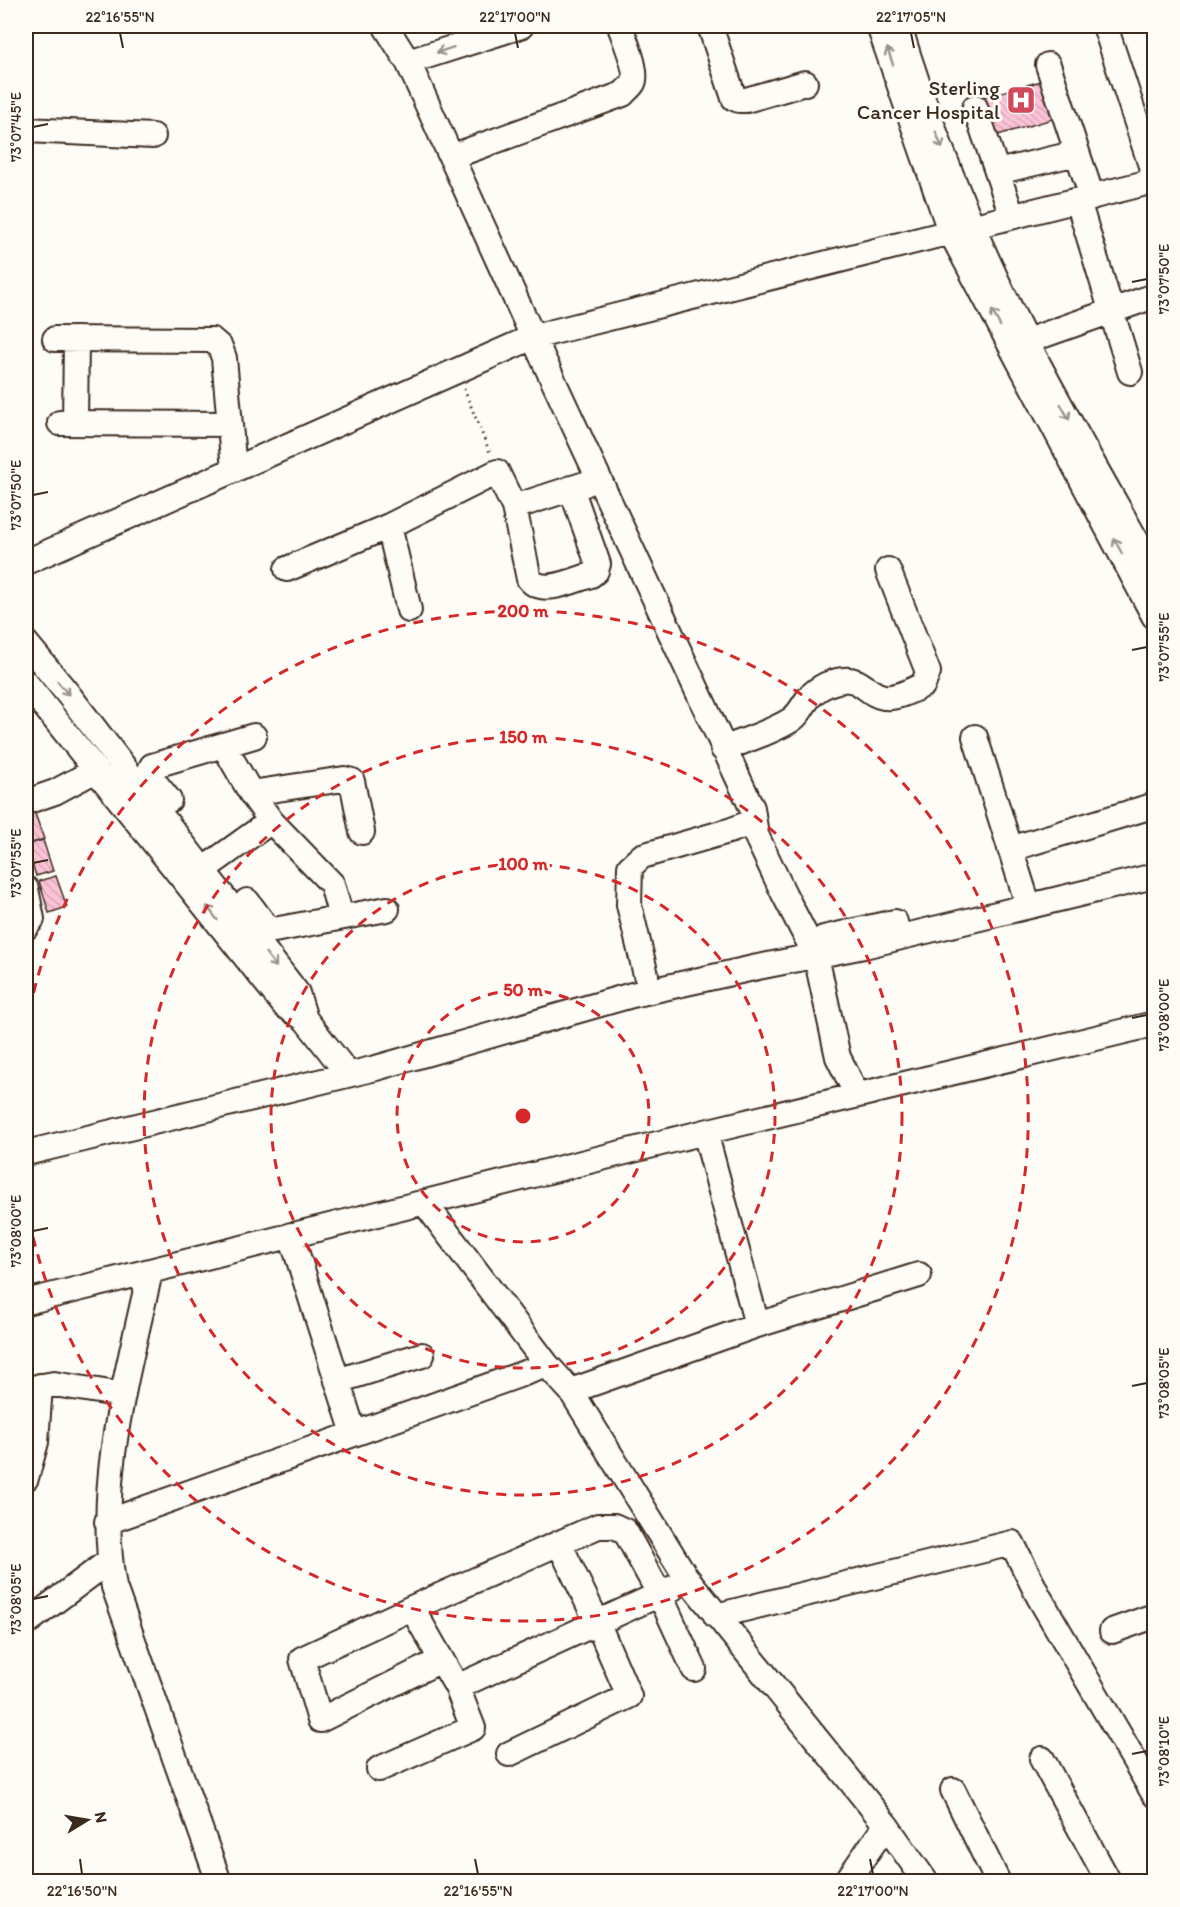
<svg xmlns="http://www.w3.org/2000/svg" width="1180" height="1907" viewBox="0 0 1180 1907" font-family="Itim,sans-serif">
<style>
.building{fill:url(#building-back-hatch);stroke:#3b2a1e;stroke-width:1.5}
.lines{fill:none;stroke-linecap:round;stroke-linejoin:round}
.minor-casing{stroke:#3b2a1e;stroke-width:28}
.path{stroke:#3b2a1e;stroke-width:3;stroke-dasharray:1.5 4.5;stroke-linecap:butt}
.minor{stroke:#fdfcf7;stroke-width:24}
.oneway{stroke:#9c938a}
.ticks{fill:none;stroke:#3b2a1e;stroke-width:2}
.ring{fill:none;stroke:#d62828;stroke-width:3;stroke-dasharray:10 8}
.labels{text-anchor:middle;stroke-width:6;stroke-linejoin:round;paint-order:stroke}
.poi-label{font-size:21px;fill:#3b2a1e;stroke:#fdfcf7;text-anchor:end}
.centre{fill:#d62828;stroke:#fdfcf7;stroke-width:3}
.ring-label{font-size:18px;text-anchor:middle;font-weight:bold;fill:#d62828;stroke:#fdfcf7;stroke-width:6;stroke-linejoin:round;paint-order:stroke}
.neatline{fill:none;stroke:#3b2a1e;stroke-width:2}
.ticks-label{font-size:15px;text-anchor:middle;fill:#3b2a1e}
</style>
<defs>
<pattern id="building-back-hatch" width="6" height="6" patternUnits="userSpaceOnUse" patternTransform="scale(1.5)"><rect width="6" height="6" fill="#fcc3d7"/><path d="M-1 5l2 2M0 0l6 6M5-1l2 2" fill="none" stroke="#d9a8b8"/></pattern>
</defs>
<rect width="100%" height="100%" fill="#fdfcf7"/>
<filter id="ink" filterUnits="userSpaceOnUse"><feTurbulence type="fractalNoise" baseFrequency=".0167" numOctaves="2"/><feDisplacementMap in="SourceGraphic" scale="12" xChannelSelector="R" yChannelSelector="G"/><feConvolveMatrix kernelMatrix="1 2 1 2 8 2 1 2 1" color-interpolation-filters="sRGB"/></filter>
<g filter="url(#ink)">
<!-- building -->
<path class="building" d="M1045 80 1056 118 991 137 980 98Z
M33 808 44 839 26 845V810Z
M43 840 53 871 36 876 26 845Z
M56 876 67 907 49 913 39 881Z"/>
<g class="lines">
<!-- minor casing -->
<g class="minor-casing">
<path id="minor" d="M710 26 734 98 739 100H746L805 83
M879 26 950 231 1154 616
M899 26C933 137 979 250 1033 354 1071 427 1114 500 1154 572
M1105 26 1154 175
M386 27 408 62 533 337 752 808 756 835 784 894 816 956 838 1057 857 1095
M408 62 521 26
M1048 65 1092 197
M975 107 1012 216
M26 130 153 136
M451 157 623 94C626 90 631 87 633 83 639 72 624 38 620 26
M997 172 1077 153
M1078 201 1130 372
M55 339 212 340 220 347 224 358 234 470
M1027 341 1154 296
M60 423 229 424
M75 423 76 339
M514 507 585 484
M389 526 409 610
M26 562 533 337 1154 181
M287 569 389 526 497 472 514 507 529 579C542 596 574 580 591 575L596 571 598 564 571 488
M26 643 68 694 297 993 305 1019
M26 683 285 1006 305 1019 348 1074
M975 737 1025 895
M224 746 251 793 271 821 332 884 341 917
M723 749C746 740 770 733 791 720 798 715 800 711 805 703 813 690 828 682 843 680 861 677 868 695 884 697 896 699 913 690 923 685L928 672 888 570
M251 793 344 779 352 781 362 832
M169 800 152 779 150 770 152 766 254 736
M26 802 55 792 96 770
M1010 849 1152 806
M190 879 271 821
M26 889 32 919 26 927
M247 901 265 925 274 930 387 909
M824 938 895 922
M646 975 629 905 630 867 642 856 732 830 747 824
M705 1132 757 1325
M26 1153 376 1068 632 995 758 967 864 946 1154 876
M424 1202 547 1365 571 1391 686 1577 886 1825 926 1882
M291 1235 351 1424
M150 1272C128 1373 95 1484 114 1587L219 1882
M26 1302 705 1132 1154 1024
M337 1381 422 1355
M26 1389 54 1384 123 1395
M571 1391 757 1325 919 1275
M26 1478 36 1442 40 1386
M107 1522 547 1365
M716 1616 1012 1543 1039 1597 1154 1794
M26 1623 109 1561
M1112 1631 1154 1616
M441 1660 320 1720 302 1659 412 1608 598 1526H614L625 1531 660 1595 694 1669
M457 1687 673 1588
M509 1754 629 1696 597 1622 559 1543
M1042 1759 1109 1882
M379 1769 473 1728 457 1687 412 1608
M953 1790 998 1882
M846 1882 886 1825"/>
</g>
<!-- path -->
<path class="path" d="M464 389 490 453"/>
<!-- minor -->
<use href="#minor" class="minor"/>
</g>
<!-- one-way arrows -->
<defs><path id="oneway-shaft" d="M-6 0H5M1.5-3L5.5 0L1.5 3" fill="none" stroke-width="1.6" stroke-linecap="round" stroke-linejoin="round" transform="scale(1.5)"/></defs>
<g class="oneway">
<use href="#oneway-shaft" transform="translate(445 50) rotate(162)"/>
<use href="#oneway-shaft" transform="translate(890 56) rotate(-109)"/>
<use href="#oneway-shaft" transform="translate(939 140) rotate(69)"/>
<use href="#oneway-shaft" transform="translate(996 318) rotate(-118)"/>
<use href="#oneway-shaft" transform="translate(1065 412) rotate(61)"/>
<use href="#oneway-shaft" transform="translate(1118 546) rotate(-118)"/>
<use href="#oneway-shaft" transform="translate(63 688) rotate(50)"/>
<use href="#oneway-shaft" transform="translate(212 913) rotate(-128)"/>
<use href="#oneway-shaft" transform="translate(271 960) rotate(53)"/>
</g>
</g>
<!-- ticks -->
<path class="ticks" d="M120 33 123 48M515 33 518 48M911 33 914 48M33 127 48 124M1132 282 1147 279M33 495 48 492M1132 650 1147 647M33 863 48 860M1132 1018 1147 1015M33 1231 48 1228M1132 1386 1147 1383M33 1599 48 1596M1132 1754 1147 1751M80 1859 82 1874M475 1859 478 1874M870 1859 873 1874"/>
<!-- distance rings -->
<g class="ring">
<circle cx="523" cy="1116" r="126"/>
<circle cx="523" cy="1116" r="252"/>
<circle cx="523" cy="1116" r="379"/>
<path d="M26 1028A505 505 0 1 1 26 1204"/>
</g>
<!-- icons -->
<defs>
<g id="hospital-square" transform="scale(1.5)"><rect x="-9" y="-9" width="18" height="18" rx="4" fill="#d1495b" stroke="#fdfcf7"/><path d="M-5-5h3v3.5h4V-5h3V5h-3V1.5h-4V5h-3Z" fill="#fff"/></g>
</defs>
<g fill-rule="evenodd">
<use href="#hospital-square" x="1021" y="100"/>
</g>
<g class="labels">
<!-- poi labels -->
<g class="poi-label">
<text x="1000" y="95">Sterling<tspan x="1000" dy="24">Cancer Hospital</tspan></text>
</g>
</g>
<circle cx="523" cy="1116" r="9" class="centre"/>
<g class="ring-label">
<text x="523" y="617">200 m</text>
<text x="523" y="743">150 m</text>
<text x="523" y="870">100 m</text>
<text x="523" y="996">50 m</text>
</g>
<!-- margin -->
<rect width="1180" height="1907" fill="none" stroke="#fdfcf7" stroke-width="66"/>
<!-- north arrow -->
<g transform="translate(87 1820) rotate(79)" stroke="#fdfcf7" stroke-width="4.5" paint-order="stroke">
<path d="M0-4.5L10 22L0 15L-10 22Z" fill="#3b2a1e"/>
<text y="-9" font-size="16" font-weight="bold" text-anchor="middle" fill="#3b2a1e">N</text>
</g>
<rect x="33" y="33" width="1114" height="1841" class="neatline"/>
<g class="ticks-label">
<text x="120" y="22">22°16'55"N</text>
<text x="515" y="22">22°17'00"N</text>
<text x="911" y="22">22°17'05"N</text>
<text transform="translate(16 127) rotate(-90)" y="5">73°07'45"E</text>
<text transform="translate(1164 279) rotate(-90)" y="5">73°07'50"E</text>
<text transform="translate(16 495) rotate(-90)" y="5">73°07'50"E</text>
<text transform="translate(1164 647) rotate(-90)" y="5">73°07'55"E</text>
<text transform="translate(16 863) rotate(-90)" y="5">73°07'55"E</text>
<text transform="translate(1164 1015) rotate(-90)" y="5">73°08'00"E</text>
<text transform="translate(16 1231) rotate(-90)" y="5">73°08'00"E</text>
<text transform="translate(1164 1383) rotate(-90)" y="5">73°08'05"E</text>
<text transform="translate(16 1599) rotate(-90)" y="5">73°08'05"E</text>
<text transform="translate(1164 1751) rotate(-90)" y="5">73°08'10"E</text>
<text x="82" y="1896">22°16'50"N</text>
<text x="478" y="1896">22°16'55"N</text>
<text x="873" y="1896">22°17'00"N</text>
</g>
</svg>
